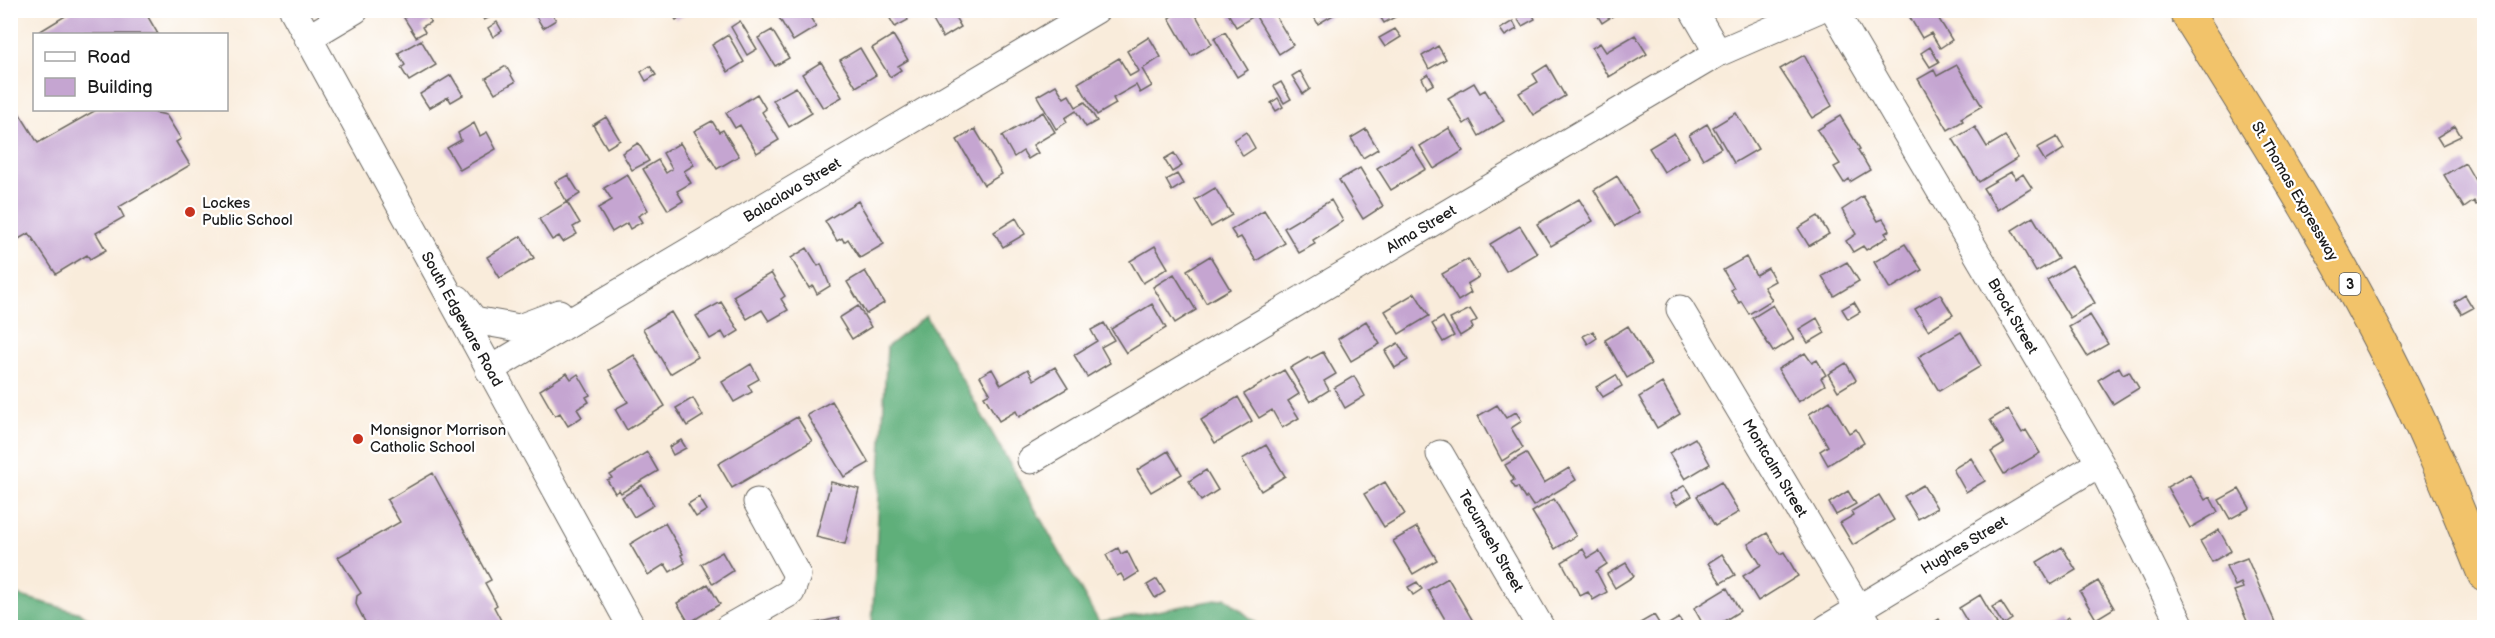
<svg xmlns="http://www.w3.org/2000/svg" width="2495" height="638" viewBox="0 0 2495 638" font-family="'Balsamiq Sans',sans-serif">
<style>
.forest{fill:#5faf7a;stroke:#3e664b;stroke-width:1.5}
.building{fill:#c5a5d1}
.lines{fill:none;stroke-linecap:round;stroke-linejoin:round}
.minor-casing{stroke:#69655f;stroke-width:29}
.highway-casing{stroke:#69655f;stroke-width:35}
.minor{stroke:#fff;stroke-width:27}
.highway{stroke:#f2c36a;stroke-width:33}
.poi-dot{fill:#c8321e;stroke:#fff;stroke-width:2}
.labels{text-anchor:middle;stroke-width:4.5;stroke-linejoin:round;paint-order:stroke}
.shield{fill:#fff;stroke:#606060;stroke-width:1.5}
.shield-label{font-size:14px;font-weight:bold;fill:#1c1c1c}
.street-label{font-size:15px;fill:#1c1c1c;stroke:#fff}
.poi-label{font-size:15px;fill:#1c1c1c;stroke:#fff;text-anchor:start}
</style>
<rect width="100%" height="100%" fill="#fff"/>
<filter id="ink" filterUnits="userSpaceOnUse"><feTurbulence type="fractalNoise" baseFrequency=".0167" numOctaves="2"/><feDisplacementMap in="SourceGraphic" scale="12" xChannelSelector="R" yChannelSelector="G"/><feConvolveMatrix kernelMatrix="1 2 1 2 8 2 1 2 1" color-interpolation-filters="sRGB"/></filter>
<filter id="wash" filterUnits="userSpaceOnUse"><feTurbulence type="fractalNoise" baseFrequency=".008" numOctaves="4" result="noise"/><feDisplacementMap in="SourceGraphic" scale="24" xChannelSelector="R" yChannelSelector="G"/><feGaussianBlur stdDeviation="1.35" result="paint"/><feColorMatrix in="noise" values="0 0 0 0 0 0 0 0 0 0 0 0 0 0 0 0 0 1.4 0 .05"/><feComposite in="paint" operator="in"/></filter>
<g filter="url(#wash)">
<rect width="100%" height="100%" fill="#f9ecdb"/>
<!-- forest -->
<path class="forest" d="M926 316 1099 622 1226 598 1261 627H872L887 347Z
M10 593 80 613 103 627H11Z"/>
<g id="blocks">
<!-- building -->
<path class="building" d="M75 10H144L158 34H41L39 32Z
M416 10H424L431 22 422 27 425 32 416 37 404 18Z
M478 10H505L484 20Z
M532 10H550L556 20 543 28Z
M670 10H692L676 20Z
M788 10H806L816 27 793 41 778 16Z
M885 10H903L908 20 895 27Z
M927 10H951L961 27 943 38Z
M1181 10H1193L1212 44 1191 56 1169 18Z
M1226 10H1251L1254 16 1236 27Z
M1252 10H1272L1293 45 1279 54Z
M1310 10H1333L1335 14 1318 24Z
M1376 10H1394L1397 16 1384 23Z
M1530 10 1535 19 1522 26 1517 18Z
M1588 10H1622L1602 23 1595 11 1590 14Z
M1918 10H1927L1929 14 1934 11 1952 40 1940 48 1931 33 1922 38 1909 16Z
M740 21 757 49 747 55 731 27Z
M1513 21 1517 29 1505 36 1500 29Z
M497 22 502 31 493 37 488 28Z
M1395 29 1401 37 1385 47 1379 38Z
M772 30 789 58 775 66 758 38Z
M1225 32 1248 70 1237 77 1214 38Z
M728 35 744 62 728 72 712 45Z
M893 35 908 60 898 66 901 70 890 77 872 48Z
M1635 35 1647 54 1609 77 1592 48 1600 43 1606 52Z
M1149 37 1161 57 1142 69 1152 86 1140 93 1136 85 1113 98 1116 104 1097 115 1078 83 1119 58 1130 76 1139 71 1127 51Z
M421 40 436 65 409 81 401 68 405 65 398 53Z
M1438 46 1446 59 1429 69 1422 56Z
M1930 47 1939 62 1930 67 1921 53Z
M860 48 876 75 856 87 840 60Z
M1804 55 1832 106 1812 118 1780 69Z
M821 62 842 97 823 108 802 74Z
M1547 65 1565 96 1533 115 1519 93 1538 82 1533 74Z
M1957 65 1982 106 1961 118 1963 121 1948 130 1918 79 1934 70 1937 76Z
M506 66 515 82 495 93 486 78Z
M650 66 656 75 646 81 641 72Z
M1300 71 1310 89 1303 94 1292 76Z
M1428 74 1434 84 1427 88 1422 78Z
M451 75 463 95 451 102 448 97 429 108 420 94Z
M1281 82 1291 99 1284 103 1274 86Z
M1474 83 1480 93 1485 90 1504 121 1479 136 1470 120 1464 124 1448 98Z
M1056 85 1064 98 1069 95 1076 107 1085 102 1097 121 1086 127 1076 111 1065 118 1067 122 1056 129 1037 96Z
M796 87 812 113 789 127 773 100Z
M757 94 766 109 762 112 779 140 757 153 740 125 735 128 726 113Z
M1278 98 1283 107 1276 111 1271 103Z
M96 110H144L166 115 181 139 176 142 190 165 119 207 124 217 96 233 106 250 90 259 87 255 56 274 29 233 10 244V116L18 111 38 143Z
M1043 112 1055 132 1033 145 1038 153 1028 159 1023 151 1014 157 1002 136Z
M1736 113 1758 149 1734 163 1713 127Z
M1840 116 1860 149 1858 150 1870 170 1850 182 1849 179 1844 183 1834 167 1840 164 1817 130Z
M606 117 620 140 607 148 593 125Z
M712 121 719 132 723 130 739 156 717 169 694 131Z
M474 123 480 136 487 132 496 149 460 170 447 148 461 140 458 133Z
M1707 124 1721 148 1703 159 1689 135Z
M2455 126 2461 136 2442 145 2437 137Z
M1975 127 1987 147 2005 136 2018 158 1979 182 1953 139Z
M1449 128 1463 151 1434 169 1420 146Z
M975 129 1002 174 984 185 957 140Z
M1366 129 1378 149 1363 158 1351 138Z
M1246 132 1255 148 1243 156 1234 140Z
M1674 133 1689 157 1664 172 1649 148Z
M2057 137 2064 149 2045 161 2037 148Z
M638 143 649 161 632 170 622 153Z
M680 143 694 165 684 171 691 183 677 191 683 201 668 210 643 169 658 160 666 173 672 169 663 153Z
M1412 147 1426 169 1391 190 1377 168Z
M1174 153 1182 166 1172 172 1164 159Z
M2465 163 2484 196 2481 198 2483 201 2476 205 2474 201 2464 208 2444 175Z
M1360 168 1383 206 1363 219 1339 180Z
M2011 172 2016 179 2023 174 2032 188 1997 210 1983 188Z
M627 174 648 210 638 216 642 222 630 229 627 223 612 232 598 208 612 200 604 188Z
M1177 174 1183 184 1172 191 1166 180Z
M568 175 580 194 567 202 555 182Z
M1617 176 1639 212 1616 226 1594 190Z
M1215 188 1232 215 1211 227 1195 200Z
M1863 196 1878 221 1883 219 1890 230 1885 233 1888 237 1866 250 1863 246 1853 252 1846 241 1856 234 1842 210Z
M1579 199 1593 221 1551 246 1537 224Z
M1331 200 1343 221 1313 240 1315 244 1299 253 1284 228Z
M858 201 884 244 860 258 848 239 844 242 842 238 837 241 825 221Z
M567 202 580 223 573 227 577 234 563 242 559 236 552 240 539 219Z
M1264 210 1285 243 1256 261 1241 237 1237 239 1231 230Z
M1818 216 1829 234 1809 246 1798 228Z
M2033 217 2058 259 2036 272 2012 230Z
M1016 218 1025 234 1003 247 994 232Z
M1520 226 1537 253 1506 271 1490 244Z
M521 236 534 258 500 278 487 257Z
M1905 244 1922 270 1890 289 1874 262Z
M1155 246 1168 268 1143 283 1130 261Z
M807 248 818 266 821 264 830 286 817 294 813 286 809 288 791 258Z
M1210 256 1230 289 1206 303 1187 270Z
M1746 257 1756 275 1768 268 1775 281 1764 287 1772 300 1749 314 1741 301 1739 303 1731 290 1734 288 1723 270Z
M1468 259 1479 277 1467 284 1471 293 1458 301 1442 274Z
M1847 262 1859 281 1834 296 1822 276Z
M2072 265 2095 303 2070 318 2047 280Z
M865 271 884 303 866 314 847 282Z
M771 273 785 296 781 299 788 310 769 321 762 310 747 319 733 296Z
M1174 274 1196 310 1175 323 1153 287Z
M1415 293 1429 316 1399 334 1385 311Z
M1940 294 1953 315 1928 330 1915 309Z
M2465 295 2473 308 2462 314 2454 302Z
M721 302 739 331 726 339 722 332 710 339 696 316Z
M1854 302 1860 312 1848 319 1842 309Z
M1152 304 1166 328 1126 353 1111 329Z
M1773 305 1794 339 1773 352 1752 318Z
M858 306 871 327 852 339 839 318Z
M1470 309 1477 320 1471 324 1473 328 1460 336 1450 319Z
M671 312 698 357 670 374 643 329Z
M2090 315 2108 344 2087 356 2069 327Z
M1443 317 1454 336 1443 342 1432 324Z
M1817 318 1825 333 1808 343 1799 329Z
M1366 321 1380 344 1351 361 1338 339Z
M1104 323 1114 340 1101 347 1110 363 1087 377 1074 355 1097 341 1091 330Z
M1628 326 1651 364 1627 378 1605 340Z
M1593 331 1597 338 1588 344 1583 336Z
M1961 332 1981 366 1939 391 1918 357Z
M1398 343 1408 360 1395 368 1385 351Z
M1323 352 1336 374 1324 381 1329 390 1310 402 1290 368 1309 357 1310 359Z
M1805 353 1812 363 1817 360 1826 375 1821 378 1825 385 1798 402 1778 369Z
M634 355 665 406 627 430 615 409 628 402 609 370Z
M1846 363 1856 380 1838 391 1828 374Z
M751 364 759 379 748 385 752 392 734 402 722 382Z
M1055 367 1068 388 1019 417 1016 411 999 421 984 396 990 393 980 376 992 369 1001 385 1028 369 1034 380Z
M2119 367 2123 374 2129 371 2139 388 2113 404 2098 380Z
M1284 370 1299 394 1288 401 1299 418 1282 428 1272 410 1259 418 1244 394Z
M567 373 571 379 578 374 590 395 586 397 589 402 577 409 582 417 568 426 560 413 555 416 540 390Z
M1616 375 1622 386 1603 397 1596 387Z
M1354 376 1365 396 1345 408 1334 388Z
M1662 383 1680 414 1657 428 1639 397Z
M1238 397 1252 421 1215 443 1201 420Z
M693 398 703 416 687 426 676 408Z
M832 401 869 463 844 477 807 415Z
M1830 401 1849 433 1856 429 1864 443 1828 465 1820 451 1828 446 1809 414Z
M1497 405 1506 418 1516 412 1522 421 1511 428 1523 448 1502 461 1478 416Z
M2008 409 2022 433 2026 430 2040 453 2004 474 1991 452 2004 444 1990 420Z
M797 417 812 441 732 488 718 464Z
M1695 438 1710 464 1685 479 1669 453Z
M681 440 686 448 673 455 669 447Z
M1266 445 1285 476 1261 491 1242 459Z
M1168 451 1182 474 1151 492 1137 470Z
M647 452 658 471 621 493 619 490 615 493 607 480 612 478 610 475Z
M1526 453 1544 483 1569 468 1576 480 1533 506 1527 497 1525 499 1518 487 1515 488 1511 482 1514 480 1505 465Z
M1971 458 1985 481 1966 492 1953 469Z
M1206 470 1218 490 1201 501 1189 481Z
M433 473 491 580 485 583 497 605 494 607 505 628H381L378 623 373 625 365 622 356 604 357 596 361 593 338 557 400 522 387 500Z
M2190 474 2205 500 2210 497 2218 512 2190 528 2167 487Z
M831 482 859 489 845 544 816 537Z
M1385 482 1405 514 1384 527 1364 494Z
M1721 482 1739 512 1715 526 1697 496Z
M642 485 654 505 634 517 622 497Z
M1685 485 1692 496 1677 505 1670 494Z
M1923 485 1937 508 1918 519 1904 496Z
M2239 489 2250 508 2230 519 2219 500Z
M1848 491 1856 504 1836 515 1829 503Z
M1879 495 1894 520 1853 545 1840 523 1854 515 1852 511Z
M699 497 707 510 696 517 688 504Z
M1554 499 1576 536 1555 549 1532 512Z
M665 523 683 554 681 555 685 563 670 572 665 564 648 575 630 544Z
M1417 527 1437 560 1413 574 1393 541Z
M2219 530 2231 551 2212 562 2200 541Z
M1767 533 1780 554 1784 552 1798 576 1758 601 1743 576 1761 565 1748 544Z
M2062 547 2076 570 2051 585 2037 562Z
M1118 548 1121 554 1127 551 1138 573 1125 581 1121 574 1117 576 1106 555Z
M1583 549 1588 558 1599 551 1607 564 1596 571 1607 592 1593 600 1588 592 1580 596 1562 562Z
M722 552 733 571 713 584 701 564Z
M1722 554 1735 575 1721 583 1708 563Z
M2247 558 2277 627 2275 628H2250L2234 591 2243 588 2241 583 2235 586 2226 566Z
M1626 563 1634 576 1615 588 1607 574Z
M1448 578 1477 628H1450L1428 590Z
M1157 579 1165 592 1155 598 1147 585Z
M2098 581 2114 608 2096 619 2080 592Z
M1417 582 1422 589 1413 595 1408 587Z
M708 584 720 604 689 623 677 603Z
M1727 588 1740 611 1713 628H1705L1694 608Z
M1980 595 1997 624 1991 628H1971L1959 608Z
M2001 602 2012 619 2003 625 1992 607Z
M1654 615 1662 628H1642L1640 623Z
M2069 617 2075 628H2052Z
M839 618 841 628H810V624Z
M1679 618 1685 628H1662Z
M1939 619 1944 628H1925Z"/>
</g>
</g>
<g filter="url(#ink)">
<use href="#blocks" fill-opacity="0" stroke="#69655f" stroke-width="1.5"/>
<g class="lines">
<!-- minor casing -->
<g class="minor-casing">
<path id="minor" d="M293 10 632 628
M1693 10 1718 53
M1834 10 2100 463 2182 628
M308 38 355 10
M458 299 474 320 519 328 559 313
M1680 309 1870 628
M489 370 1096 10
M1440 454 1541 628
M1031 460 1718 53 1817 10
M728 628 791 592 797 575 757 502
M1827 628 2100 463"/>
</g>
<!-- highway casing -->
<g class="highway-casing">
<path id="highway" d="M2185 10C2254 120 2323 230 2383 346 2421 420 2453 497 2484 574"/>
</g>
<!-- minor -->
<use href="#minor" class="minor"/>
<!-- highway -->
<use href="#highway" class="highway"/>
</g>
</g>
<!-- markers -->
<g class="poi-dot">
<circle cx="190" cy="212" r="6"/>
<circle cx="358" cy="439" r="6"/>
</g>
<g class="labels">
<!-- shield labels -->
<rect class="shield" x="2339.5" y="273" width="21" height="22" rx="4.5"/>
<g class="shield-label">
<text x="2350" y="289">3</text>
</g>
<!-- street labels -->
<g class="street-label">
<text transform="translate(792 190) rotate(-31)" y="5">Balaclava Street</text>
<text transform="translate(2295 191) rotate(60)" y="5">St. Thomas Expressway</text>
<text transform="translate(1421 229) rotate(-31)" y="5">Alma Street</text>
<text transform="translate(2013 316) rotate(60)" y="5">Brock Street</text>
<text transform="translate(462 319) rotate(61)" y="5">South Edgeware Road</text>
<text transform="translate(1775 468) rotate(59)" y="5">Montcalm Street</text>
<text transform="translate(1491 541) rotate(60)" y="5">Tecumseh Street</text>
<text transform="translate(1964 545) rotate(-31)" y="5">Hughes Street</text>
</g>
<!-- poi labels -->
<g class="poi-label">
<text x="202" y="208">Lockes<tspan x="202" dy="17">Public School</tspan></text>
<text x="370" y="435">Monsignor Morrison<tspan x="370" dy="17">Catholic School</tspan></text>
</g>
</g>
<!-- margin -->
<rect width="2495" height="638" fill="none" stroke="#fff" stroke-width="36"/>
<!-- legend -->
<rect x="33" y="33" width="195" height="78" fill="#ffffff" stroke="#a4a4a4" stroke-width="1.5"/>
<rect x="45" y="52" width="30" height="9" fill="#ffffff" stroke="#a4a4a4" stroke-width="1.5"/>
<text x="87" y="63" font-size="18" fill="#1c1c1c">Road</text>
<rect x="45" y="78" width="30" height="18" fill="#c5a5d1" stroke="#a4a4a4" stroke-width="1.5"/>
<text x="87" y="93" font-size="18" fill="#1c1c1c">Building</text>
</svg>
